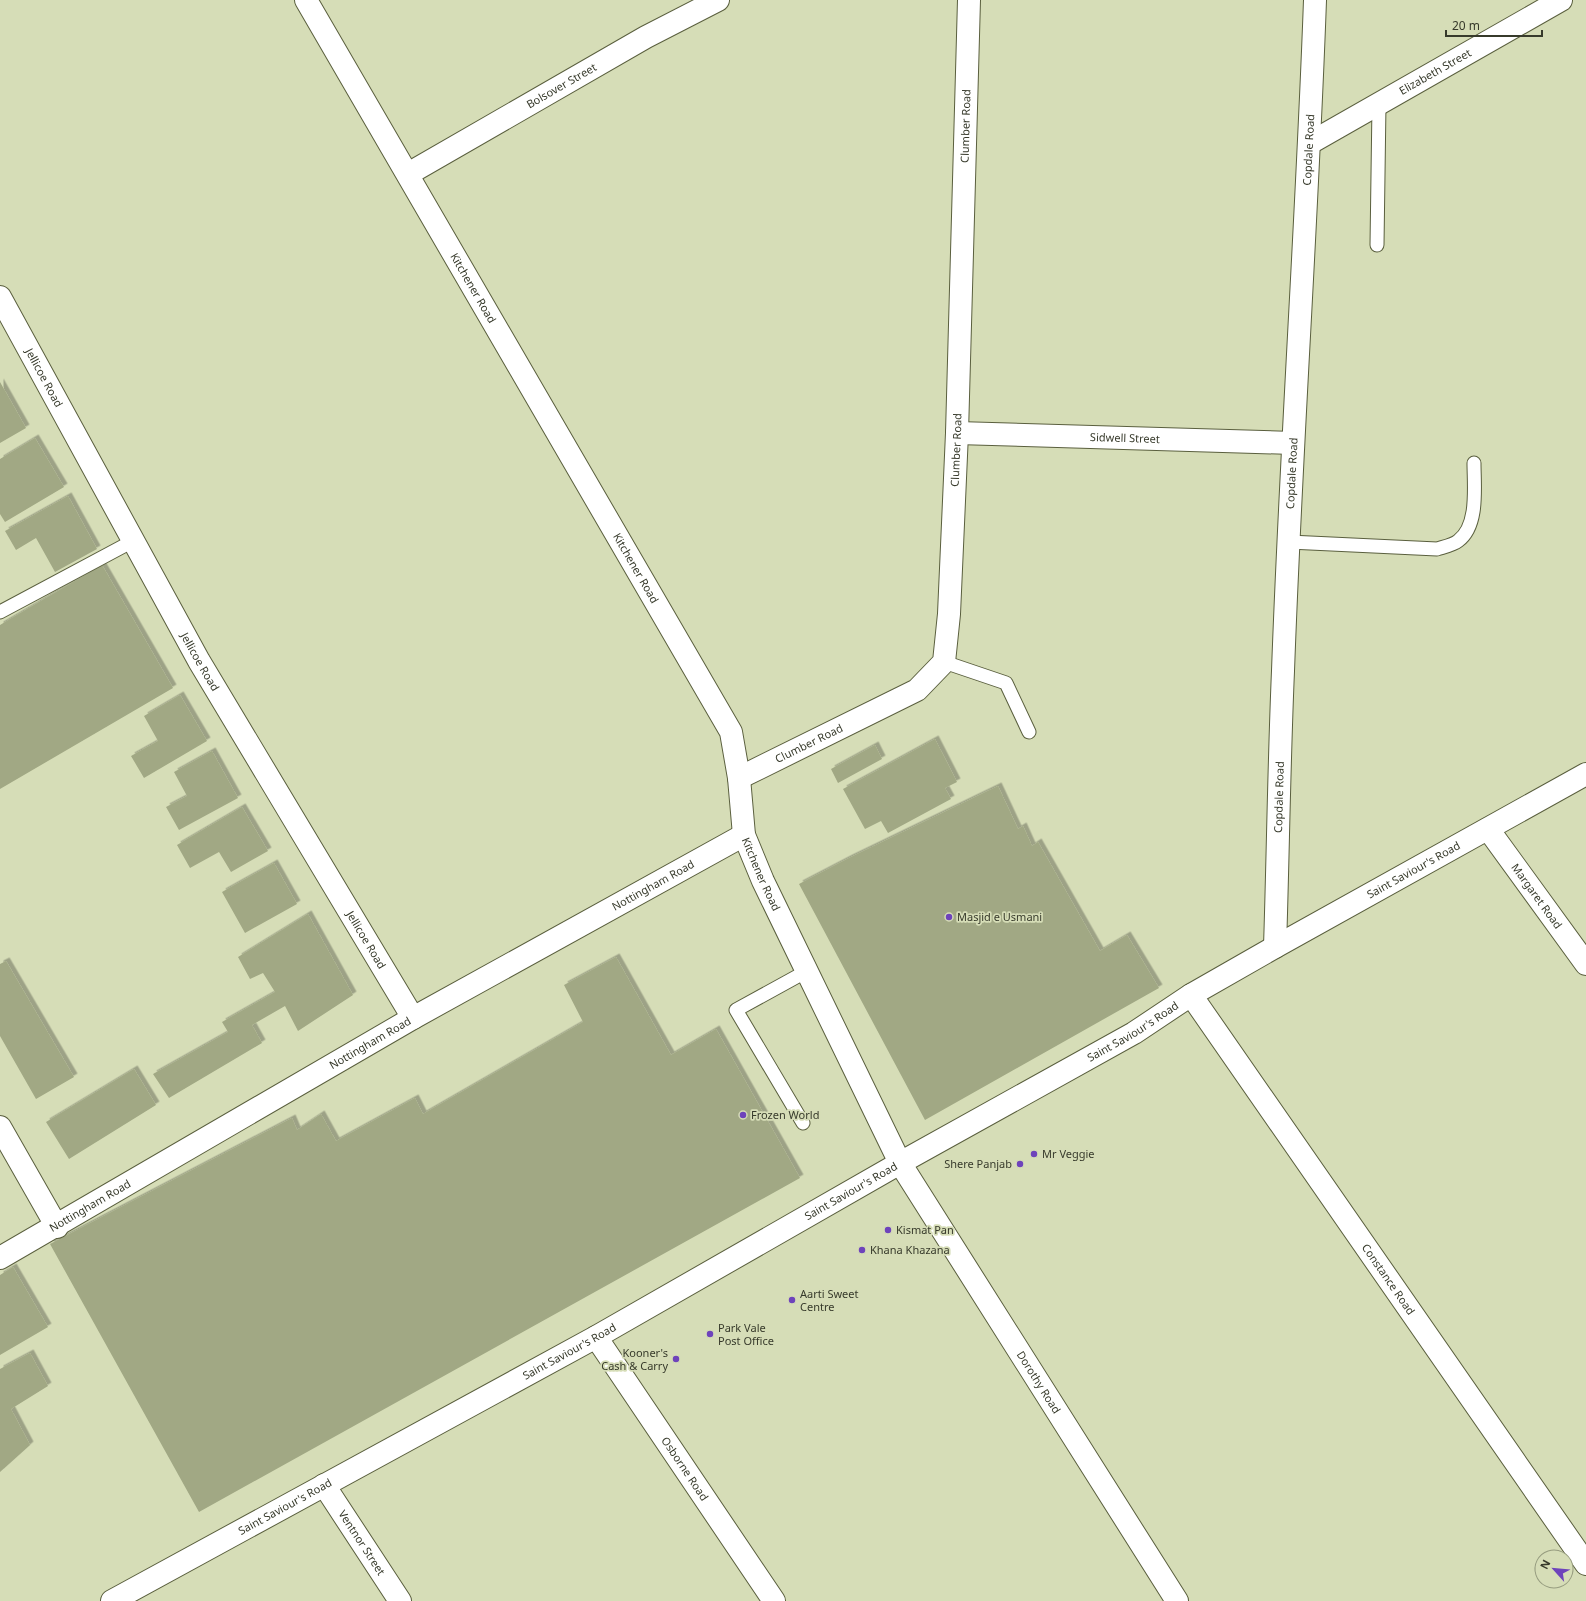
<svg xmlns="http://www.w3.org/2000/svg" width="1586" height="1601" viewBox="0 0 1586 1601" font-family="'Noto Sans',sans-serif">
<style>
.building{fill:#a1a884;filter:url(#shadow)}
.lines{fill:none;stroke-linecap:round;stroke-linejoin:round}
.service-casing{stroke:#5a5f3e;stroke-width:15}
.minor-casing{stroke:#5a5f3e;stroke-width:24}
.service{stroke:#fff;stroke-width:13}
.minor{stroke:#fff;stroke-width:22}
.poi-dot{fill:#6e43bb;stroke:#d6ddb7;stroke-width:1.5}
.labels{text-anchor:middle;stroke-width:3.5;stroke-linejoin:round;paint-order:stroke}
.street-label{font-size:11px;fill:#373a2b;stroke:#d6ddb7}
.poi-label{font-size:11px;fill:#373a2b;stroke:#d6ddb7;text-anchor:start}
</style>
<defs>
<filter id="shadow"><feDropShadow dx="3.5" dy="-3.5" stdDeviation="0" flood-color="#0004"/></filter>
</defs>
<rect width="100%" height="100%" fill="#d6ddb7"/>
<!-- building -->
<path class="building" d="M0 382 26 428 0 443Z
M35 438 64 487 5 522 0 514V459Z
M68 496 97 549 55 572 36 538 16 550 5 531Z
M102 565 173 688 0 789V625Z
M180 695 207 741 144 778 131 756 158 741 144 716Z
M935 739 957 782 945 788 951 799 888 833 881 821 865 829 843 789Z
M875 745 882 759 838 783 831 769Z
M212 751 238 798 179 830 166 807 187 796 174 772Z
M998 786 1018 829 1023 826 1032 846 1038 842 1100 951 1127 935 1159 988 925 1120 799 884 849 858Z
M242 807 268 851 231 872 219 852 190 868 177 845Z
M274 863 297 904 245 933 222 892Z
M308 914 353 995 298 1031 285 1006 252 1025 262 1043 169 1098 153 1074 228 1032 222 1022 275 992 263 973 250 979 238 957Z
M616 957 671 1055 716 1029 800 1178 199 1512 50 1244 292 1118 297 1130 321 1114 336 1141 415 1098 423 1114 583 1022 564 985Z
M6 961 74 1077 36 1099 0 1036V964Z
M134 1069 156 1105 69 1159 46 1122Z
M13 1267 48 1327 0 1355V1275Z
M30 1353 48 1386 11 1409 30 1445 0 1472V1369Z"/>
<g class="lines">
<!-- service casing -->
<g class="service-casing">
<path id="service" d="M1377 245 1379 104
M1289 542 1437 549C1443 547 1453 545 1458 541 1479 526 1474 486 1474 463
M0 612 133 541
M944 662 1006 683 1029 732
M803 1123 736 1010 807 971"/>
</g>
<!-- minor casing -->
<g class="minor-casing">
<g id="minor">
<path id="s1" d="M306 0 731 732 739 778 744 835 763 881 900 1163 1177 1601"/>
<path id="s2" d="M1310 143 1561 0"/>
<path id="s3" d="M408 174 646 37 718 0"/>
<path id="s4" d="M0 297 199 661 413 1018"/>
<path id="s5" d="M957 433 1293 443"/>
<path id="s6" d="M739 778 917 690 944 662 949 614 957 433 969 0"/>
<path id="s7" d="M1488 829 1586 964"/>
<path id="s8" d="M1275 947C1278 855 1279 763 1283 671 1291 447 1307 224 1315 0"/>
<path id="s9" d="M1191 995 1586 1564"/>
<path d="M0 1127 57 1227"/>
<path id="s10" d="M0 1258 413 1018 744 835"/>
<path id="s11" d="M596 1337 774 1601"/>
<path id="s12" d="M324 1485 400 1601"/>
<path id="s13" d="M112 1601 596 1337 900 1163 1134 1033 1191 995 1275 947 1586 774"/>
</g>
</g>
<!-- service -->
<use href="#service" class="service"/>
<!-- minor -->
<use href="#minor" class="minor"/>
</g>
<!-- markers -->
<g class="poi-dot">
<circle cx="949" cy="917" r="4"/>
<circle cx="743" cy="1115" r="4"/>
<circle cx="1034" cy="1154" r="4"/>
<circle cx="1020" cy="1164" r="4"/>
<circle cx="888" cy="1230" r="4"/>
<circle cx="862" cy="1250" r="4"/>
<circle cx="792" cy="1300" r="4"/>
<circle cx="710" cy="1334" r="4"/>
<circle cx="676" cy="1359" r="4"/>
</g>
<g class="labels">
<!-- street labels -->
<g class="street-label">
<text dy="4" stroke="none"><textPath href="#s2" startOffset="144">Elizabeth Street</textPath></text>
<text dy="4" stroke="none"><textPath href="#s3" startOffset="177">Bolsover Street</textPath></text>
<text dy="4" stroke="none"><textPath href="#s6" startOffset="774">Clumber Road</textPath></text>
<text dy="4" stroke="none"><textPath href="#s8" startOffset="798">Copdale Road</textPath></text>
<text dy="4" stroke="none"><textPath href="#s1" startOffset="333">Kitchener Road</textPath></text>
<text dy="4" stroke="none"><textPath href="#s4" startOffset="92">Jellicoe Road</textPath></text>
<text dy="4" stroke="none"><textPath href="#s5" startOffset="168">Sidwell Street</textPath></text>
<text dy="4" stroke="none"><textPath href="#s6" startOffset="450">Clumber Road</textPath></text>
<text dy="4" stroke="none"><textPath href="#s8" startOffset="474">Copdale Road</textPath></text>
<text dy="4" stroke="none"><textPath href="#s1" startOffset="657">Kitchener Road</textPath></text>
<text dy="4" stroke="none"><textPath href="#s4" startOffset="416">Jellicoe Road</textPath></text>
<text dy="4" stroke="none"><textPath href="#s6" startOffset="78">Clumber Road</textPath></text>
<text dy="4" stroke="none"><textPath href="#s8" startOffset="150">Copdale Road</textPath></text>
<text dy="4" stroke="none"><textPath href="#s13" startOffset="1493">Saint Saviour's Road</textPath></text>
<text dy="4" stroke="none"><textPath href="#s1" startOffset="993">Kitchener Road</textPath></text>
<text dy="4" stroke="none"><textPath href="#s10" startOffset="752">Nottingham Road</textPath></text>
<text dy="4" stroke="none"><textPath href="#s7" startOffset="83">Margaret Road</textPath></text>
<text dy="4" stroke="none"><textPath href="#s4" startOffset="740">Jellicoe Road</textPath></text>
<text dy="4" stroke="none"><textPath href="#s13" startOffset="1169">Saint Saviour's Road</textPath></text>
<text dy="4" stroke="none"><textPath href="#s10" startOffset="428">Nottingham Road</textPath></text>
<text dy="4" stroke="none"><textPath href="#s13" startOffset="845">Saint Saviour's Road</textPath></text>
<text dy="4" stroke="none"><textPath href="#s10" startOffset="104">Nottingham Road</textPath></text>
<text dy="4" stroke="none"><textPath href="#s9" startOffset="346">Constance Road</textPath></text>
<text dy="4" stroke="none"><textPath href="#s13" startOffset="521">Saint Saviour's Road</textPath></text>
<text dy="4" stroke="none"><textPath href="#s1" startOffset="1573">Dorothy Road</textPath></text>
<text dy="4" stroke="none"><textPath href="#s11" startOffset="159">Osborne Road</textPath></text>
<text dy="4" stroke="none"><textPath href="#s13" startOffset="197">Saint Saviour's Road</textPath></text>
<text dy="4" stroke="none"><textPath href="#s12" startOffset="69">Ventnor Street</textPath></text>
</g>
<!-- poi labels -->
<g class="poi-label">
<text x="957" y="921">Masjid e Usmani</text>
<text x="751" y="1119">Frozen World</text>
<text x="1042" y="1158">Mr Veggie</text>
<text x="1012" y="1168" text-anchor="end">Shere Panjab</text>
<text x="896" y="1234">Kismat Pan</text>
<text x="870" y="1254">Khana Khazana</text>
<text x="800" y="1298">Aarti Sweet<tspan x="800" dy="13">Centre</tspan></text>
<text x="718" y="1332">Park Vale<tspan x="718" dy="13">Post Office</tspan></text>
<text x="668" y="1357" text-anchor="end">Kooner's<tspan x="668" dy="13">Cash &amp; Carry</tspan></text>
</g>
</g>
<!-- north arrow -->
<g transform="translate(1554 1569) rotate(297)"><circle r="19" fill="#d6ddb7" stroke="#969c7f"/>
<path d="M0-3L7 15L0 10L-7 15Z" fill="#6e43bb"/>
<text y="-6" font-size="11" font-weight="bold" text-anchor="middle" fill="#373a2b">N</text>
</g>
<!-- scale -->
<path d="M1446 30v6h96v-6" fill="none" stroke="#373a2b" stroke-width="2"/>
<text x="1452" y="30" font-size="12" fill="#373a2b" stroke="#d6ddb7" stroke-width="3" paint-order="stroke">20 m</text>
</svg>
